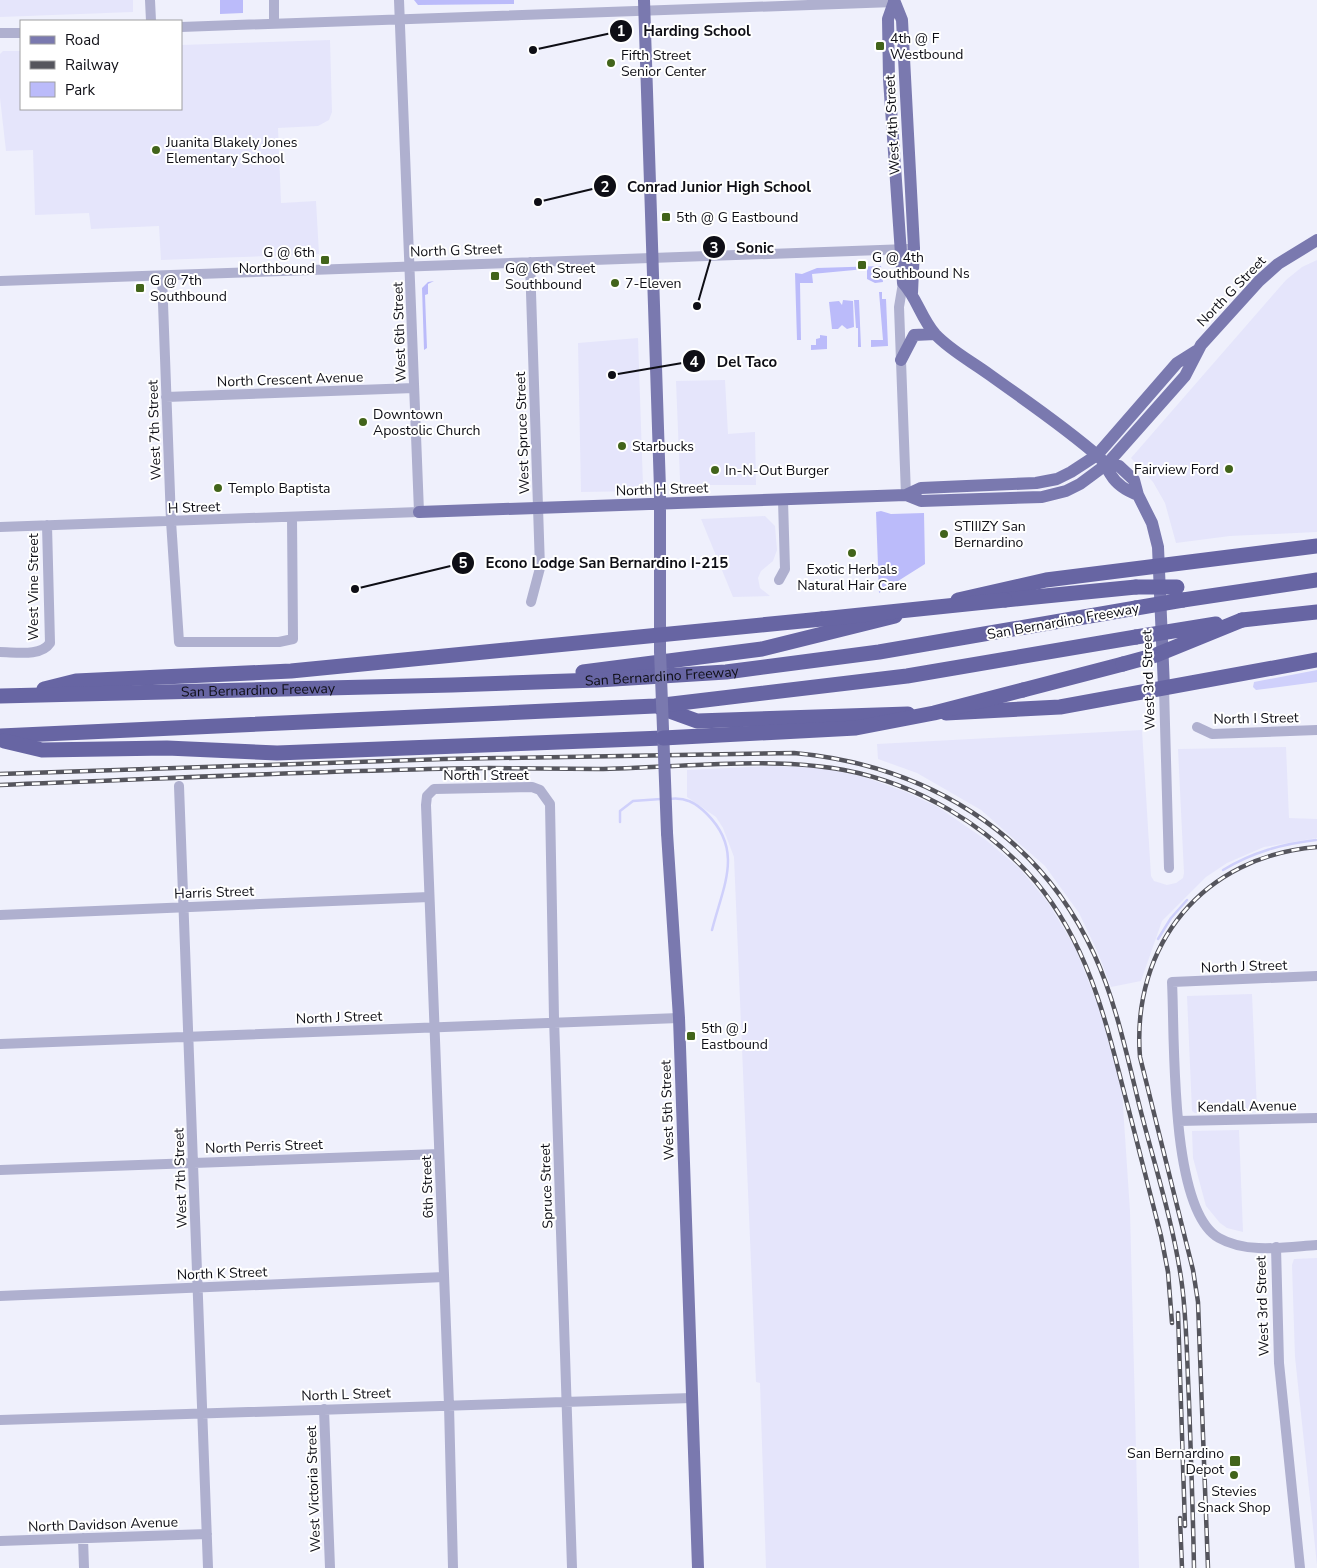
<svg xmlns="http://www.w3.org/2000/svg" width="1317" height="1568" viewBox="0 0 1317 1568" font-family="'Nunito Sans',sans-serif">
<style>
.built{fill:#e5e5fb}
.green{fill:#bbbbfa}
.water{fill:#cfd0fb}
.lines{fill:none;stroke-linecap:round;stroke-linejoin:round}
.stream{stroke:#cfd0fb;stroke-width:2.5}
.minor{stroke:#afb0cf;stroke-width:10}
.major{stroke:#7a79af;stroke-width:12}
.highway{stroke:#6765a3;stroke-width:15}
.rail-casing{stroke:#55555d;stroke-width:4.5}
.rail{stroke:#fff;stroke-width:2.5;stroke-dasharray:8;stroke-linecap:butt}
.major-bridge{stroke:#7a79af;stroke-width:12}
.highway-bridge{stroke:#6765a3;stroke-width:15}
.poi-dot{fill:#42641a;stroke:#fff;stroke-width:2}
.labels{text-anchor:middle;stroke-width:4;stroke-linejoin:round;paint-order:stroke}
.poi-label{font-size:14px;fill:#0e0e15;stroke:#fff;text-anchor:start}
.street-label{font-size:14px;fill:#0e0e15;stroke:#fff}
.leader{fill:none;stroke:#0e0e15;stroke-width:2}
.callout-dot{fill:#0e0e15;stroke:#fff;stroke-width:2}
.mark-label{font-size:15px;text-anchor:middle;font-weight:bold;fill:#fff}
.callout-label{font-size:15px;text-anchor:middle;font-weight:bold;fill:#0e0e15;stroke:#fff;stroke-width:4;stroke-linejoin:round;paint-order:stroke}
</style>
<rect width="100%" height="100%" fill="#eff0fc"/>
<!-- built -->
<path class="built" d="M0 0H133V12L0 17Z
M330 40 332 112 329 120 318 126 278 128 281 203 316 201 319 254 161 260 159 226 91 229 89 213 35 215 33 150 6 151 0 98V54L3 51H21V109H181V45Z
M1317 260V532L1230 536 1176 543 1165 503 1153 482 1131 458 1286 280 1302 267Z
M638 338 643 486 641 491 581 492 578 343Z
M725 380 728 434 755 432 756 485H682L680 480 676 381Z
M765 516 775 526 777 550 773 561 761 571 758 578 760 588 770 596 733 597 701 519Z
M1142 730 1151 876 1154 881 1167 885 1176 883 1183 878 1184 873 1178 749 1286 747 1289 818 1317 819V838L1264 847 1227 863 1206 877 1162 921 1141 981 1111 987 1098 953 1079 913 1045 866 981 810 917 773 878 759 877 744Z
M770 766 823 768 864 777 906 792 938 807 986 840 1019 868 1047 901 1075 947 1100 1010 1122 1091 1130 1211 1139 1568H766L760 1383 756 1382 734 857 723 828 716 817 687 797V770Z
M1252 994 1257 1110 1195 1113 1192 1111 1187 996Z
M1239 1130 1243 1232 1227 1228 1220 1223 1206 1206 1193 1158 1192 1131Z
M1317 1258V1565L1295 1357 1292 1265 1294 1259Z"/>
<!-- green -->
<path class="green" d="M220 0H243V13L220 14Z
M414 0H514V4L418 5Z
M881 266 883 282 875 283 867 279V270L865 269 812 274 813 283H800L801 340H797L795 273 802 274 817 268Z
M434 281 428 284V294L425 295 427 348 424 350 422 288 428 282Z
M879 292H882V299H886L888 346 871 347V340H883Z
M843 300 853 301 854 327 847 329 842 325 838 329H832L829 302 839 301 842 305Z
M854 300H859L861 347H858V328H856Z
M820 335 827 336V349L811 350V345H816V339L820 338Z
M881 511 891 514 924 513 925 564 879 593 876 512Z"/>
<!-- water -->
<path class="water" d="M1317 670V682L1256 690 1253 687 1254 682Z"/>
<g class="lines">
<!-- stream -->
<path class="stream" d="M669 799C685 797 695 802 707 814 744 851 723 886 712 930
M620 822V811L633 801 661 799
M1223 870C1253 852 1282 844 1316 840
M1158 939 1171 918 1187 900"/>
<!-- minor -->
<path class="minor" d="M150 0 151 21
M274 0V24
M181 27 894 2
M0 33H21
M530 262 540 568 531 602
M162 276 171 521 179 642H279L293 639 292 517
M0 281 908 249
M903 283 899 307 906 495
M166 397 414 388
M0 527 419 512 399 0
M779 580 785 569 783 500
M0 652C15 652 41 657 50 643L47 525
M1164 688 1169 868
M1197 727 1212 734 1317 730
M179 786 208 1568
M0 915 429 897
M1317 976 1172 982C1175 1037 1169 1210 1219 1238 1247 1254 1286 1247 1317 1245
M0 1044 679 1018
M1178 1121 1317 1118
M0 1170 439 1154
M1276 1247 1279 1363 1300 1568
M0 1296 444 1277
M324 1409 330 1568
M0 1420 692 1398
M83 1538 84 1568
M0 1541 207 1534
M453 1568 449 1405 426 805 427 796 434 789 532 787 540 790 550 804 554 1018 572 1568"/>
<!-- major -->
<path class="major" d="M644 0 660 489V651
M894 0 902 20 914 248 912 293
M894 2 888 19 889 79 903 283C917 298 921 318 935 334 951 351 971 361 990 375 1026 401 1065 427 1099 457 1107 464 1106 468 1111 475 1117 485 1127 491 1138 495
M901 360 914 335 935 334
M1107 464 1119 466 1134 480 1138 495 1152 523 1158 547 1164 688
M906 495 921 501 1042 497 1066 491 1080 484 1107 464 1185 376 1201 345 1259 281 1278 264 1317 240
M419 512 906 495 921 488 1036 483 1057 479 1071 472 1097 455 1177 363 1196 351
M667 833 679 1018 698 1568"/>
<!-- highway -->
<g class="highway">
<path d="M958 600 1046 580 1317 546"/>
<path d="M1005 600 1136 587"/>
<path d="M1183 600 1317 580"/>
<path d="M1242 620 1317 612"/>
<path d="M583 672 762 649 895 616"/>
<path d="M44 689 76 681 291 671 822 619"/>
<path d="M1023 690 1123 664"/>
<path id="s1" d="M0 696 452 685 598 680 726 672 879 652 1136 608"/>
<path d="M661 708 697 721 908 714"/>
<path d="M946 713 1060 707 1317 660"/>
<path d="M0 736 655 706 907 676 1136 637"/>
<path d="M4 741 42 750 167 748 277 753 663 738"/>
</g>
<!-- rail casing -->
<g class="rail-casing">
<path id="rail" d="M0 774 444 759 794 753C925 765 1038 832 1094 954 1116 1002 1127 1056 1140 1108 1155 1167 1174 1225 1182 1285 1187 1324 1187 1363 1189 1401 1191 1457 1193 1512 1194 1568
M0 785C162 779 325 770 488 768 524 768 561 769 597 769 676 768 768 756 844 770 918 784 987 825 1036 882 1086 942 1104 1013 1123 1088 1136 1137 1148 1186 1161 1236L1168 1272 1172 1323
M1178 1313 1185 1526
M1180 1518 1182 1568
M1208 1568 1198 1302 1193 1270 1140 1057C1131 944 1204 856 1317 847"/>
</g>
<!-- rail -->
<use href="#rail" class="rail"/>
<!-- major-bridge -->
<path class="major-bridge" d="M660 651 667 833"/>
<!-- highway-bridge -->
<path class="highway-bridge" d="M1136 587H1177
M1136 608 1183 600
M822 619 1005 600
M1136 637 1216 624
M1123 664 1156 655 1242 620
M663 738 856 728 934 713 1023 690"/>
</g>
<!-- markers -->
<g class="poi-dot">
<rect x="875" y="41" width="10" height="10" rx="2.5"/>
<circle cx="611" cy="63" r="5"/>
<circle cx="156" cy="150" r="5"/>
<rect x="661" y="212" width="10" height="10" rx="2.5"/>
<rect x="320" y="255" width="10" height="10" rx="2.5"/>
<rect x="857" y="260" width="10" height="10" rx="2.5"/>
<rect x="490" y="271" width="10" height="10" rx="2.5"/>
<circle cx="615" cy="283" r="5"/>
<rect x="135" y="283" width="10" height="10" rx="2.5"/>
<circle cx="363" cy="422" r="5"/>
<circle cx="622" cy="446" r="5"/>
<circle cx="1229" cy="469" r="5"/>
<circle cx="715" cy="470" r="5"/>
<circle cx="218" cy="488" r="5"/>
<circle cx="944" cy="534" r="5"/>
<circle cx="852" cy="553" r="5"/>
<rect x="686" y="1031" width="10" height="10" rx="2.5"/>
<rect x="1229" y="1455" width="12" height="12" rx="2.5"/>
<circle cx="1234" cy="1475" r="5"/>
</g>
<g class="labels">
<!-- poi labels -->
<g class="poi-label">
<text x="890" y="43">4th @ F<tspan x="890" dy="16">Westbound</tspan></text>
<text x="621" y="60">Fifth Street<tspan x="621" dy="16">Senior Center</tspan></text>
<text x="166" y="147">Juanita Blakely Jones<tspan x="166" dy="16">Elementary School</tspan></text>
<text x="676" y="222">5th @ G Eastbound</text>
<text x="315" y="257" text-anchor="end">G @ 6th<tspan x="315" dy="16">Northbound</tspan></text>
<text x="872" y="262">G @ 4th<tspan x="872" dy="16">Southbound Ns</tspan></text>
<text x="505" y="273">G@ 6th Street<tspan x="505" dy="16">Southbound</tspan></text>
<text x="150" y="285">G @ 7th<tspan x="150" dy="16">Southbound</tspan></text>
<text x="625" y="288">7-Eleven</text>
<text x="373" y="419">Downtown<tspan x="373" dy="16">Apostolic Church</tspan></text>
<text x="632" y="451">Starbucks</text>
<text x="1219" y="474" text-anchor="end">Fairview Ford</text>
<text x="725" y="475">In-N-Out Burger</text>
<text x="228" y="493">Templo Baptista</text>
<text x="954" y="531">STIIIZY San<tspan x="954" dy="16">Bernardino</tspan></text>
<text x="852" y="574" text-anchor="middle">Exotic Herbals<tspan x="852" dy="16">Natural Hair Care</tspan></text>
<text x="701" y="1033">5th @ J<tspan x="701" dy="16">Eastbound</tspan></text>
<text x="1224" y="1458" text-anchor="end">San Bernardino<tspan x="1224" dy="16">Depot</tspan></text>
<text x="1234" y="1496" text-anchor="middle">Stevies<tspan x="1234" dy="16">Snack Shop</tspan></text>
</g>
<!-- street labels -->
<g class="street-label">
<text transform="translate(892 125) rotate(-93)" y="5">West 4th Street</text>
<text transform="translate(456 250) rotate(-2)" y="5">North G Street</text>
<text transform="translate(1231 291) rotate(-46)" y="5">North G Street</text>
<text transform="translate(399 332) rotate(-92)" y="5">West 6th Street</text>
<text transform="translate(290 379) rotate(-2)" y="5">North Crescent Avenue</text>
<text transform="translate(154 430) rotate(-92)" y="5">West 7th Street</text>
<text transform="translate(522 433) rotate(-92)" y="5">West Spruce Street</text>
<text transform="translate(662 489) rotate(-2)" y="5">North H Street</text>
<text transform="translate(194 507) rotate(-2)" y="5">H Street</text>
<text transform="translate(33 587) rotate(-90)" y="5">West Vine Street</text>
<text transform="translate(1063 621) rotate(-10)" y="5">San Bernardino Freeway</text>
<text dy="5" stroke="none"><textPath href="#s1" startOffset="662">San Bernardino Freeway</textPath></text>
<text transform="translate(1148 680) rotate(-92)" y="5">West 3rd Street</text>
<text dy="5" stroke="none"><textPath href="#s1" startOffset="258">San Bernardino Freeway</textPath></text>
<text transform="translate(1256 718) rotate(-1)" y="5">North I Street</text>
<text x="486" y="780">North I Street</text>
<text transform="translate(214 892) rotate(-2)" y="5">Harris Street</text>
<text transform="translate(1244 966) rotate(-2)" y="5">North J Street</text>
<text transform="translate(339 1017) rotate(-2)" y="5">North J Street</text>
<text transform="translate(1247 1106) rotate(-1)" y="5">Kendall Avenue</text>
<text transform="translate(667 1110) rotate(-92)" y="5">West 5th Street</text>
<text transform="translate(264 1146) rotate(-2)" y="5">North Perris Street</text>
<text transform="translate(180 1178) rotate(-92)" y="5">West 7th Street</text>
<text transform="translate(546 1186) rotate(-92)" y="5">Spruce Street</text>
<text transform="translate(427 1187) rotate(-92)" y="5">6th Street</text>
<text transform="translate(222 1273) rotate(-2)" y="5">North K Street</text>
<text transform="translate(1262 1306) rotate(-92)" y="5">West 3rd Street</text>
<text transform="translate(346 1394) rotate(-2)" y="5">North L Street</text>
<text transform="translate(313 1489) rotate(-92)" y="5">West Victoria Street</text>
<text transform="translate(103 1524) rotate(-2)" y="5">North Davidson Avenue</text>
</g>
</g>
<!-- callouts -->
<path class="leader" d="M533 50L621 31M538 202L605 186M697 306L714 247M612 375L694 361M355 589L463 563"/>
<g class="callout-dot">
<circle cx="533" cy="50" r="5"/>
<circle cx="538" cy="202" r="5"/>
<circle cx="697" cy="306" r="5"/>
<circle cx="612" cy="375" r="5"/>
<circle cx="355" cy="589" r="5"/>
<circle cx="621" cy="31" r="12"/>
<circle cx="605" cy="186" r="12"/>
<circle cx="714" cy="247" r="12"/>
<circle cx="694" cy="361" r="12"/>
<circle cx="463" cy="563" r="12"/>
</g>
<g class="mark-label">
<text x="621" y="36">1</text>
<text x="605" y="192">2</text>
<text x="714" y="253">3</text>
<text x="694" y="367">4</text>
<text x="463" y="568">5</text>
</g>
<g class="callout-label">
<text x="697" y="36">Harding School</text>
<text x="719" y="192">Conrad Junior High School</text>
<text x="755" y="253">Sonic</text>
<text x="747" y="367">Del Taco</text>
<text x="607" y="568">Econo Lodge San Bernardino I-215</text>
</g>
<!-- legend -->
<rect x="20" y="20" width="162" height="90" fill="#ffffff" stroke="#9f9fa1"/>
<rect x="30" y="36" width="25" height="8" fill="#7a79af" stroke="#9f9fa1"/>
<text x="65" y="45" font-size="15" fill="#0e0e15">Road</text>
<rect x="30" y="61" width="25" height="8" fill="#55555d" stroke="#9f9fa1"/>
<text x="65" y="70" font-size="15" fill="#0e0e15">Railway</text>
<rect x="30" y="82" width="25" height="15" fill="#bbbbfa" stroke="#9f9fa1"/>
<text x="65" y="95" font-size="15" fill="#0e0e15">Park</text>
</svg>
